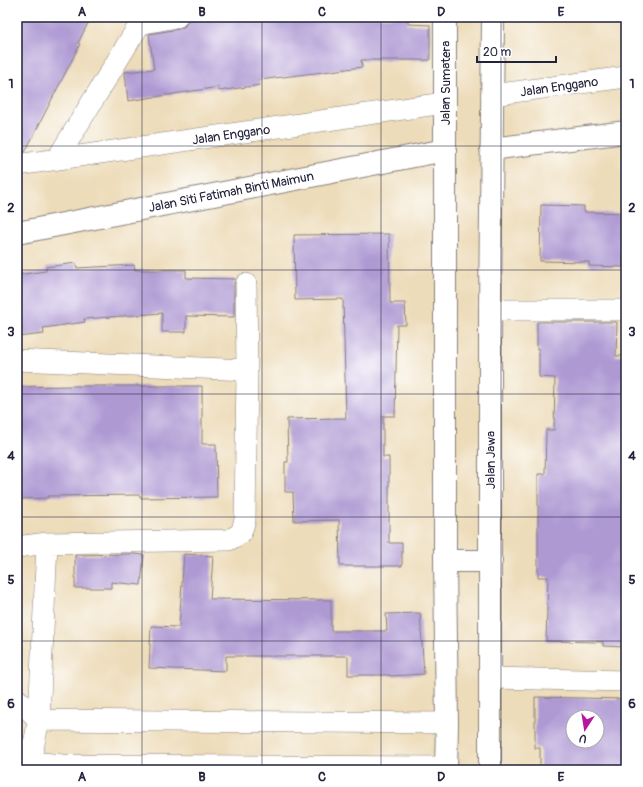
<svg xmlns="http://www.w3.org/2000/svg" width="643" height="787" viewBox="0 0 643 787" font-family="Pangolin,sans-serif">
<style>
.building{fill:#ae99d3;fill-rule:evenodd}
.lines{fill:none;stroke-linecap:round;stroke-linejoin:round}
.street-casing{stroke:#887f7a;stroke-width:22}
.secondary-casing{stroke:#887f7a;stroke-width:24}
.street{stroke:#fff;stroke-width:21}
.secondary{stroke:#fff;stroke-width:22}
.grid{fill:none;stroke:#22223b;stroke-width:1;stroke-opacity:0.55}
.labels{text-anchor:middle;stroke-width:3;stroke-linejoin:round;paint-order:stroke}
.street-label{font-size:13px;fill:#22223b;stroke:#fff}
.neatline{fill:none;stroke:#22223b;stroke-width:1.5}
.grid-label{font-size:13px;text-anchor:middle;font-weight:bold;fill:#22223b}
</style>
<rect width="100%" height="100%" fill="#fff"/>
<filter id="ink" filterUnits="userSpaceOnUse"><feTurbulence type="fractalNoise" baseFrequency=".025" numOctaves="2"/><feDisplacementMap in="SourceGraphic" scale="8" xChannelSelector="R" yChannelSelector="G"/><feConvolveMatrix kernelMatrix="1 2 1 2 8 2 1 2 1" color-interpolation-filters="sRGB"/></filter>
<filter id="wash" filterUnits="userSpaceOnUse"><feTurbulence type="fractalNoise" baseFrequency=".012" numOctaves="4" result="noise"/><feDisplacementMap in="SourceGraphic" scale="16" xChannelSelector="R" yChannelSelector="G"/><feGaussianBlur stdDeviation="0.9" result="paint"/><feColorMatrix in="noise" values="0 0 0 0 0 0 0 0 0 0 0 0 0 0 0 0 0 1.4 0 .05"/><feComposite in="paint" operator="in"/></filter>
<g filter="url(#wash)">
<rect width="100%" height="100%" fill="#eddcb9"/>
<g id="blocks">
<!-- building -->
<path class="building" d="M17 17H91L78 43 80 44 25 152 17 153Z
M208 17H408V24L430 25V60H361L362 67 259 80 260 85 219 91V87L128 101 125 72 154 69 149 34 179 29 185 26 188 20Z
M541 205 584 206V212L624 213 623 267 589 266V262L540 261Z
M389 234 390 303H405L406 325H397L395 416H383V457H389V543H402V566H340L339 520 294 521 293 492H285V462H288L287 419 346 418 343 299 295 300 294 235Z
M76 263 77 268 134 265 135 270H186V278L235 279 234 284V317L186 316V332H162V313L84 319 85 322 43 328 44 334 17 337V275L46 271V267Z
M537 322H617L616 356H626V647L603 646V642L546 641 548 577H538V474H545L546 430H554L555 378 539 377V349H537Z
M72 386H202V444H216L217 497 140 498V495L48 496V498L17 499V387Z
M133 554 144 555 141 585 111 582V588H75V555Z
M184 554 213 556 210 599 331 600V631H387L386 614 420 613 424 674 390 676V675H348V656H226V671L149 668 151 626 179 627Z
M535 697 626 699V770H540V748H535ZM573 717H597V741H573Z"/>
</g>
</g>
<g filter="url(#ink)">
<use href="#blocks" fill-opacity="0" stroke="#887f7a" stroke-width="1"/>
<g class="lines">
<!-- street casing -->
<g class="street-casing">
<path id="street" d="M139 24 177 17
M492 95 626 77
M57 159 144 17
M17 165 444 103
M490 310H626
M17 360 247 370
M17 547 47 543 229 540 241 533 245 520 247 370 246 284
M490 678 626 681
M17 699 39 720 447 723
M17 747 30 762 63 765 446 767
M23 768 30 762 39 720 47 543"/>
</g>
<!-- secondary casing -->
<g class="secondary-casing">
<path id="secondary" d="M445 17V561L447 723 446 770
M491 149 626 132
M17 233 445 150
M445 561H491
M490 770V310L493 17"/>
</g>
<!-- street -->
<use href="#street" class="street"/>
<!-- secondary -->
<use href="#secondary" class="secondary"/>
</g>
</g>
<!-- grid -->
<path class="grid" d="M142 17V770M262 17V770M381 17V770M501 17V770M17 146H626M17 270H626M17 394H626M17 517H626M17 641H626"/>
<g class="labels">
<!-- street labels -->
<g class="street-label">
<text transform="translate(445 83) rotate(-90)" y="5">Jalan Sumatera</text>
<text transform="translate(559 86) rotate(-8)" y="5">Jalan Enggano</text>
<text transform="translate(231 134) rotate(-8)" y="5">Jalan Enggano</text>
<text transform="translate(231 191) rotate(-11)" y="5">Jalan Siti Fatimah Binti Maimun</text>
<text transform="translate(490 460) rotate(-90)" y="5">Jalan Jawa</text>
</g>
</g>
<!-- margin -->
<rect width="643" height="787" fill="none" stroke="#fff" stroke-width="44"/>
<!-- north arrow -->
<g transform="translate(585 729) rotate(192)"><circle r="19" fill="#ffffff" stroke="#a7a7b1"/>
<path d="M0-3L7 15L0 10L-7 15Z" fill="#b5179e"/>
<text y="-6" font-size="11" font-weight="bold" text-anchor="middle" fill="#22223b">U</text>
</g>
<!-- scale -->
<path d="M477 56v6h79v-6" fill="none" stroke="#22223b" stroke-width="2"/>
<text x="483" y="56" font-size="12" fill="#22223b" stroke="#ffffff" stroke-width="3" paint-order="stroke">20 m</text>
<rect x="22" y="22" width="599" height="743" class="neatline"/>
<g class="grid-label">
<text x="82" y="16">A</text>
<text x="202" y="16">B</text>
<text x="322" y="16">C</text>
<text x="441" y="16">D</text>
<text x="561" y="16">E</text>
<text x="11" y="88">1</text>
<text x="632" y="88">1</text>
<text x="11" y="212">2</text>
<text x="632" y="212">2</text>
<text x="11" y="336">3</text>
<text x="632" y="336">3</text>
<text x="11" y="460">4</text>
<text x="632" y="460">4</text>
<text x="11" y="584">5</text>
<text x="632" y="584">5</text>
<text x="11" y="708">6</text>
<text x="632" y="708">6</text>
<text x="82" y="781">A</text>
<text x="202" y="781">B</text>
<text x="322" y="781">C</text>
<text x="441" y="781">D</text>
<text x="561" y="781">E</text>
</g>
</svg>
